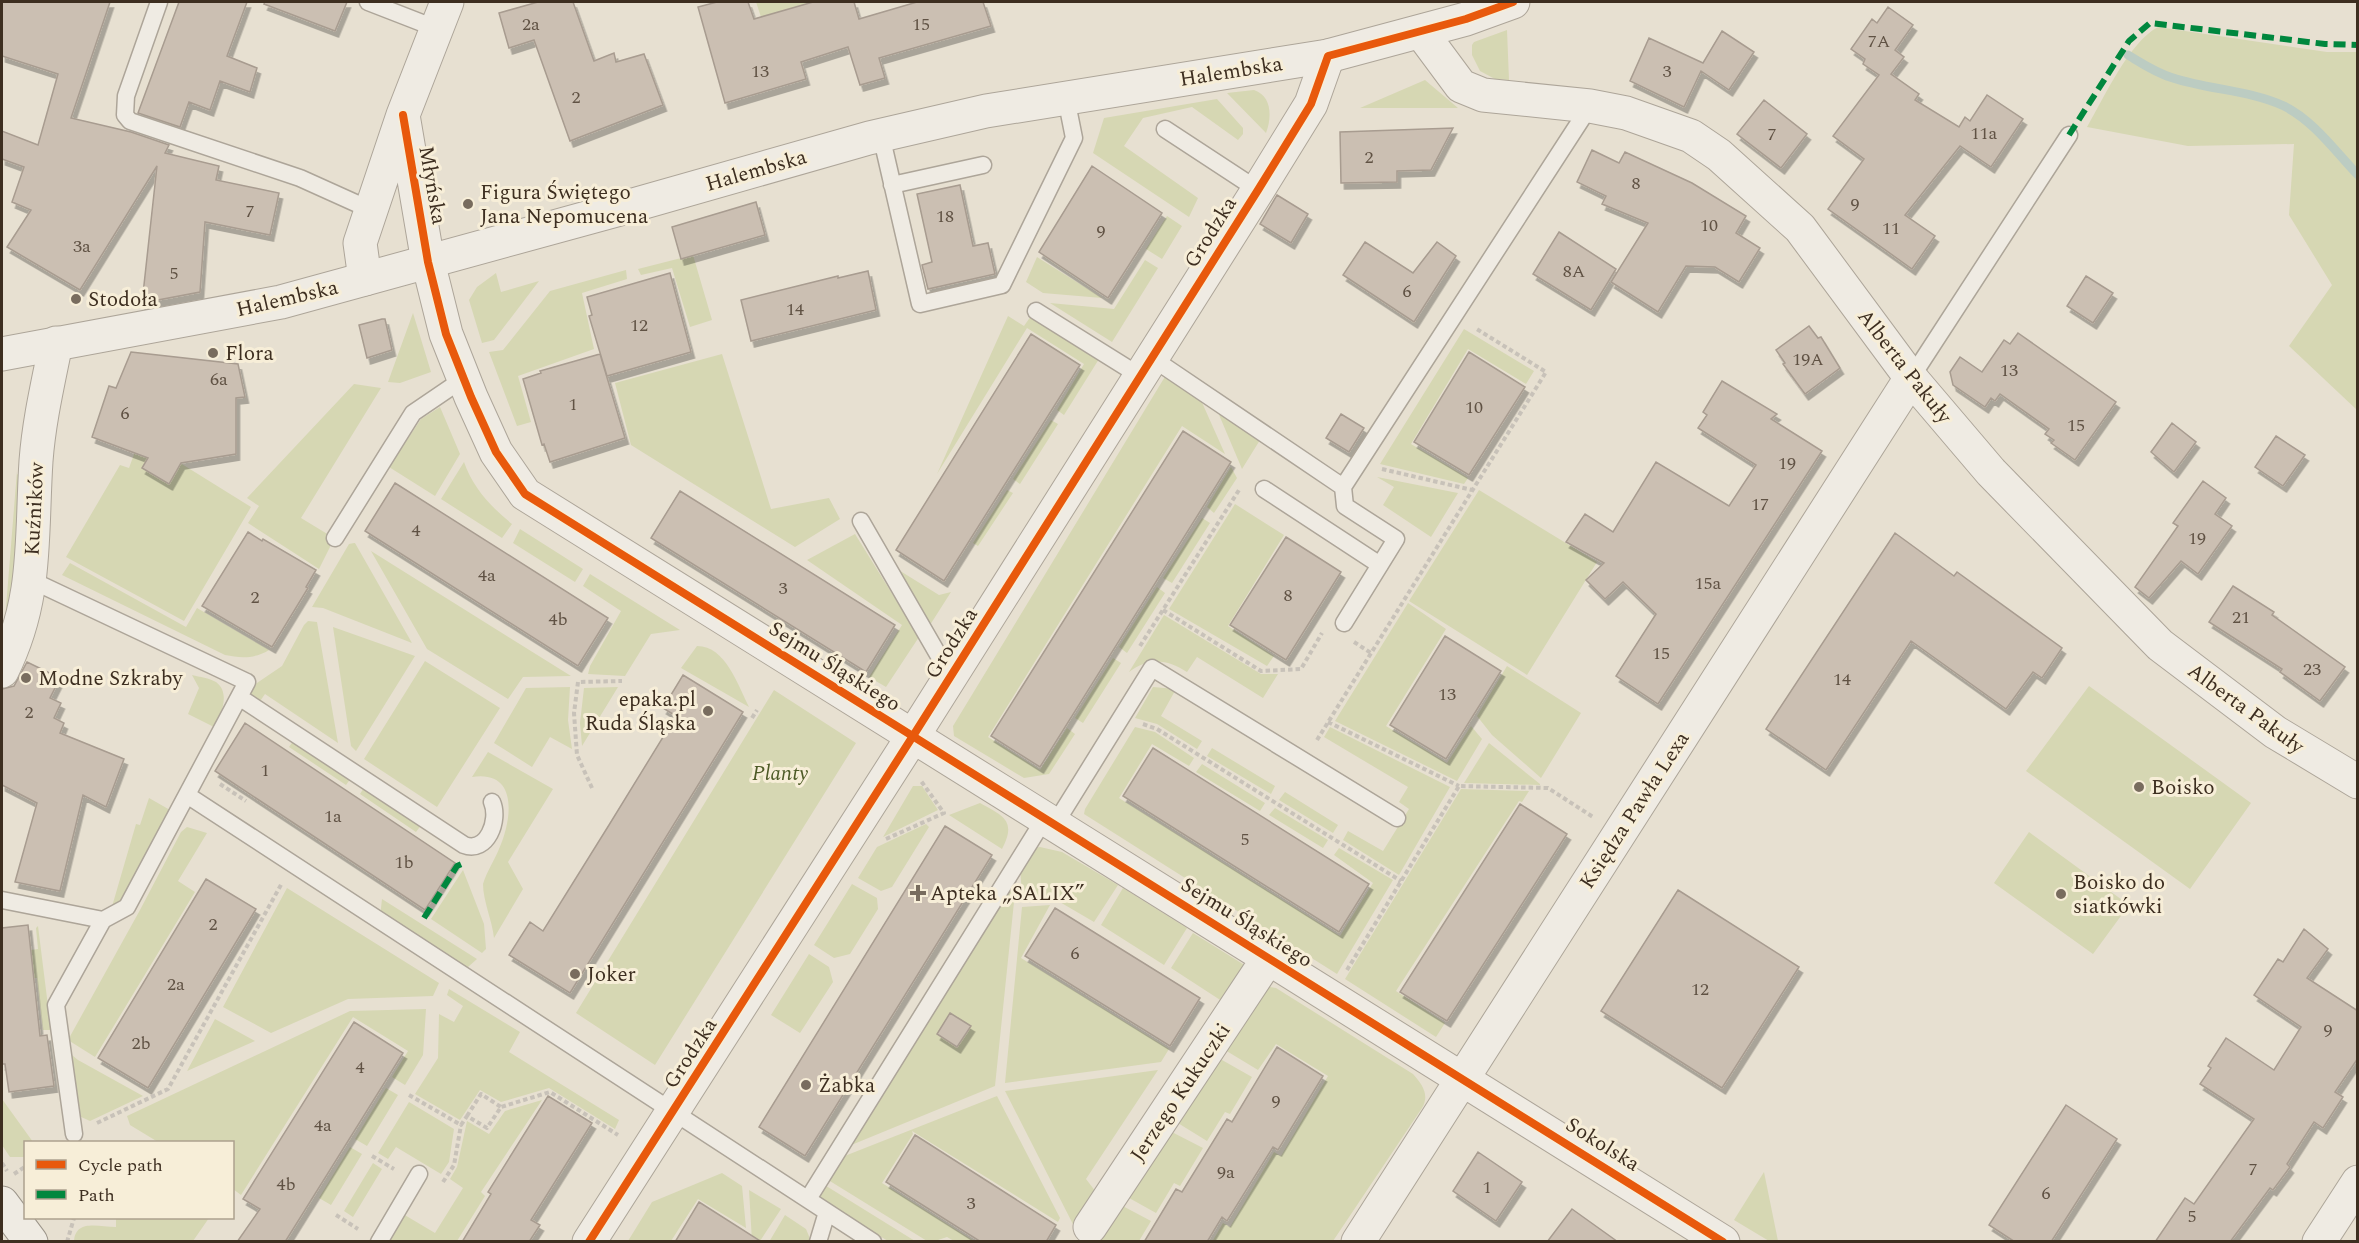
<svg xmlns="http://www.w3.org/2000/svg" width="2359" height="1243" viewBox="0 0 2359 1243" font-family="Spectral,serif">
<style>
.green{fill:#d6d7b3}
.lines{fill:none;stroke-linecap:round;stroke-linejoin:round}
.stream{stroke:#bcccc2;stroke-width:9}
.building{fill:#cbbfb2;stroke:#a89c90;stroke-width:1.5;filter:url(#shadow)}
.service-casing{stroke:#ada599;stroke-width:19}
.minor-casing{stroke:#ada599;stroke-width:35}
.tertiary-casing{stroke:#ada599;stroke-width:35}
.secondary-casing{stroke:#9c958a;stroke-width:35}
.path{stroke:#c8c2b9;stroke-width:4;stroke-dasharray:4.5 3;stroke-linecap:butt}
.service{stroke:#efebe3;stroke-width:16}
.minor{stroke:#efebe3;stroke-width:33}
.tertiary{stroke:#efebe3;stroke-width:33}
.secondary{stroke:#efebe3;stroke-width:33}
.quiet{stroke:#00873e;stroke-width:6;stroke-dasharray:12 6;stroke-linecap:butt}
.cycleway-casing{stroke:#f7eed8;stroke-width:11}
.cycleway{stroke:#e8590c;stroke-width:8}
.poi-dot{fill:#786c5e;stroke:#f7eed8;stroke-width:2}
.labels{text-anchor:middle;stroke-width:6;stroke-linejoin:round;paint-order:stroke}
.number-label{font-size:18px;fill:#605244}
.street-label{font-size:21px;fill:#3d2e20;stroke:#f7eed8}
.poi-label{font-size:21px;fill:#3d2e20;stroke:#f7eed8;text-anchor:start}
.park-label{font-size:21px;font-style:italic;fill:#4d5a26;stroke:#f7eed8}
</style>
<defs>
<filter id="shadow"><feDropShadow dx="3.5" dy="6" stdDeviation="0" flood-color="#0004"/></filter>
</defs>
<rect width="100%" height="100%" fill="#e7e0d1"/>
<!-- green -->
<path class="green" d="M756 2H814L761 17Z
M2158 27 2327 52H2357V410L2289 346 2332 285 2289 215 2294 144 2188 146 2087 127C2104 98 2129 42 2158 27Z
M1507 30 1509 80 1495 79 1480 71 1472 55V45L1474 42Z
M1425 80 1458 108H1360Z
M1254 90C1272 96 1272 117 1266 133L1227 93Z
M1217 99 1243 128V134L1238 140 1192 107 1143 118 1124 146 1198 198 1189 217 1093 153 1104 118Z
M1167 216 1182 226 1162 259 1146 249Z
M693 255 712 320 690 327 672 268 641 275 638 269Z
M1037 257 1102 298 1043 293 1026 282Z
M1145 260 1158 268 1112 342 1050 303 1114 309Z
M626 270 627 279 582 293 594 349 518 376 531 422 517 426 489 352 503 350 550 291Z
M496 273 501 292 539 281 494 340 482 343 469 300 477 287Z
M413 313 431 372 400 383 388 382Z
M1008 316 1024 326 1031 316 1099 359 1064 415 1057 410 1084 364 1027 328 937 474Z
M1464 329 1534 371 1526 384 1468 349 1411 444 1468 478 1464 484 1380 464Z
M722 354 771 509 829 498 840 519 795 547 631 445 615 383Z
M1166 375 1200 398 1225 454 1182 426 988 737 1040 770 1067 728 1075 734 1049 774 1024 778 954 736 953 726Z
M354 384 381 388 301 518 329 535 330 547 319 569 248 523 259 506 247 498Z
M440 407 460 454 435 496 389 467 421 419Z
M1217 410 1260 440 1242 469Z
M1051 420 1058 424 1020 484 1013 479Z
M140 438 251 507 184 621 66 557 120 465 129 468Z
M464 462C473 488 491 507 512 524L502 538 441 499Z
M1231 467 1237 478 1214 513 1207 507Z
M17 471V474L22 477 12 613 5 620Z
M1377 477 1458 493 1431 537 1383 505 1394 487Z
M1007 490 1013 493 978 546 973 543Z
M1479 490 1597 562 1527 675 1409 601Z
M1235 504 1284 535 1228 626 1274 656 1267 666 1169 609Z
M1202 518 1210 523 1172 583 1163 578Z
M520 529 583 569 575 582 513 543Z
M855 534 919 637 886 687 869 677 902 625 807 560Z
M354 543H355L412 643 323 608 312 607 349 544Z
M371 551 571 676 523 677 508 699 427 649Z
M70 563 186 627 197 608 269 650C255 659 240 658 225 655L62 575Z
M897 569 939 595 951 592 930 625Z
M590 574 680 630 651 634 625 676 588 674 590 666 621 611 583 586Z
M1157 587 1165 593 1127 653 1119 647Z
M1408 603 1446 629 1386 726 1447 763 1471 726 1482 739 1457 781 1335 721Z
M1164 615 1261 674H1278L1263 698 1197 657 1187 672C1167 659 1149 657 1129 672Z
M308 621 317 622 338 743 265 694 258 704 248 696 254 685 282 666 304 625Z
M333 627 415 656 356 751 351 746Z
M697 646C726 646 738 686 749 707L681 668Z
M1113 658 1121 663 1083 723 1075 718Z
M425 661 500 708 437 807 364 759Z
M1507 666 1581 713 1541 778 1492 735 1477 716Z
M192 675C200 677 209 678 216 682 231 693 221 715 214 727L188 714 199 688Z
M2089 686 2251 803 2190 889 2026 771Z
M570 687 568 720 572 749 550 737 532 767 494 743 526 688Z
M618 687 582 746 580 723 584 688Z
M1153 687 1176 689 1161 716 1202 741 1197 749 1157 724 1135 718Z
M774 690 856 743 655 1065 576 1013Z
M1135 727 1155 732 1194 758 1189 766 1152 744 1119 798 1340 936 1373 883 1334 855 1339 848 1393 880 1337 974 1084 814 1085 809Z
M1330 727 1450 787 1399 875 1343 840 1348 831 1383 851 1409 809 1399 802 1408 787 1324 737Z
M294 740 351 778 346 785 289 747Z
M1489 743 1540 784V785L1464 783Z
M1212 748 1275 786 1271 794 1207 756Z
M488 752 553 789 508 862 523 889 494 938C492 920 483 901 483 884 487 871 494 861 499 849 512 820 519 770 472 777Z
M1202 764 1265 803 1260 811 1196 772Z
M365 786 422 824 416 832 360 794Z
M913 786H922L938 810 883 837Z
M1461 789 1529 791 1522 802 1519 801 1396 991 1445 1023 1436 1037 1345 979Z
M1285 792 1338 825 1333 833 1279 800Z
M149 798 170 810 122 899 111 910 136 824 140 825Z
M980 803C1003 816 1017 820 1002 849L949 815Z
M1275 808 1328 840 1323 848 1269 815Z
M926 824 929 827 892 887 881 891 858 878 877 847Z
M187 827 207 833 178 881 195 892 95 1057 68 1040 140 910 181 832Z
M2029 832 2129 905 2093 954 1994 883Z
M1040 847 1062 852 1118 885 1094 922 1053 898 1022 899 1020 863 1034 848Z
M463 870 484 924 486 949 482 953 431 919Z
M1014 874V902L995 1086 844 1148Z
M852 884 877 898 878 909 850 954 834 958 814 945Z
M287 888 439 983 433 996 348 999 271 1033 223 1007Z
M1123 888 1187 928 1164 965 1101 925Z
M382 899 477 959 468 967H462L380 917Z
M1050 905 1021 958 1169 1049 1161 1062 1005 1083 1022 907Z
M38 926 51 1030H43L37 978H26L24 951 38 949 36 928Z
M1193 933 1246 966 1231 1007 1171 968Z
M809 954 829 967 833 982 800 1033 771 1015Z
M1264 986 1276 988 1413 1074C1422 1084 1430 1095 1422 1108L1333 1241 1212 1242 1223 1223 1230 1227 1274 1152 1281 1156 1328 1076 1276 1044 1258 1070 1220 1047Z
M449 989 520 1032 509 1052 619 1120 615 1129 549 1088 501 1102 480 1090 460 1120 415 1094 438 1058 439 1014 454 1022 463 1006 447 995Z
M426 1009 423 1055 405 1085 392 1077 408 1051 353 1017 241 1195 233 1189 232 1142H158L130 1125 127 1116 350 1011Z
M215 1019 255 1041 187 1071Z
M67 1051 78 1060 143 1096 90 1121 79 1116Z
M1215 1056 1252 1077 1230 1114 1225 1112 1207 1141 1173 1120Z
M1158 1070 1086 1179 1102 1200 1079 1236 1005 1091Z
M386 1088 398 1095 367 1146 355 1139Z
M997 1096 1060 1218 1058 1222 912 1131 913 1134 882 1183 974 1241H954L947 1237 935 1241H927L825 1178 837 1159Z
M2 1099 33 1142H26L25 1157H10L2 1145Z
M542 1100 481 1192 485 1196 457 1241H387L403 1214 435 1233 463 1188 450 1179 457 1167 467 1121 489 1134 505 1111Z
M409 1102 454 1129 449 1162 441 1174 396 1147 388 1159 378 1153Z
M1166 1129 1203 1148 1180 1186 1174 1183 1156 1213 1122 1194Z
M350 1147 362 1154 331 1205 319 1198Z
M373 1163 382 1169 353 1217 344 1211Z
M1764 1172 1778 1241H1769L1734 1220Z
M722 1173 742 1186 746 1228 698 1199 671 1241H628L652 1202Z
M823 1184 915 1241H888L815 1197Z
M749 1190 781 1209 760 1241H752Z
M1117 1203 1151 1221 1139 1241 1091 1242Z
M785 1215 806 1229 811 1241 769 1242Z
M116 1218H209L193 1241H74C76 1219 98 1227 116 1227Z"/>
<g class="lines">
<!-- stream -->
<path class="stream" d="M2128 55C2143 64 2156 73 2173 78 2210 90 2249 90 2284 106 2314 121 2335 151 2358 175"/>
</g>
<!-- building -->
<path class="building" d="M2 2H110L71 118 131 132 169 145 165 153 219 166 216 180 279 193 270 235 205 222 200 292 142 303 157 166 80 290 7 247 31 210 12 202 24 167 2 159V131L38 145 58 74 2 56Z
M179 2H247L227 56 257 68 250 92 220 81 210 110 189 102 180 127 138 113Z
M265 2H347L335 31 264 4Z
M538 2H573L594 61 614 53 616 62 644 54 663 105 570 141 534 40 509 48 499 13Z
M717 2H748L754 19 813 2H854L859 19 917 2H983L991 26 879 58 885 78 860 85 848 47 801 62 806 79 725 103 698 7Z
M1888 7 1913 25 1895 50 1904 57 1891 74 1919 94 1915 100 1959 127 1965 117 1970 121 1987 95 2023 119 1991 167 1960 146 1905 215 1935 236 1912 269 1828 209 1864 159 1833 136 1879 75 1863 64 1865 59 1851 49 1872 19 1877 23Z
M1722 31 1754 52 1729 90 1701 71 1684 107 1630 81 1649 38 1703 63Z
M1764 100 1807 134 1781 168 1737 134Z
M1453 128 1431 170 1397 171V182L1341 183 1340 132Z
M1592 150 1619 163 1625 152 1692 183 1746 216 1736 233 1760 248 1739 282 1715 267 1686 266 1658 312 1611 282 1648 223 1602 204 1606 196 1577 182Z
M1092 166 1162 213 1108 298 1039 252Z
M960 185 973 246 988 243 995 274 928 289 922 265 932 262 917 194Z
M1277 195 1308 214 1291 243 1260 224Z
M756 202 765 235 681 259 672 227Z
M1559 232 1616 269 1591 310 1533 274Z
M1365 242 1413 273 1437 242 1456 256 1414 322 1343 275Z
M868 271 876 310 751 341 741 300 838 276V278Z
M670 273 691 352 607 376 589 316 592 315 587 297Z
M2086 276 2113 293 2093 323 2067 306Z
M382 319H385L392 350 367 358 359 325Z
M1809 326 1818 338 1821 337 1840 368 1805 394 1783 364 1785 363 1776 350Z
M2018 333 2116 402 2075 460 2051 443 2054 440 2045 434 2049 429 2000 394 1995 401 1991 398 1985 407 1953 385 1950 372 1960 357 1982 372 2004 340 2010 344Z
M1031 334 1080 365 944 581 896 550Z
M131 352 238 364 245 397 236 398V454L181 463 169 484 142 468 148 458 92 437 109 386 116 388Z
M1469 352 1525 387 1469 475 1414 442Z
M600 354 625 438 550 462 544 444 542 445 523 379 541 373 540 371Z
M1722 381 1777 414 1771 419 1822 451 1658 704 1616 676 1656 614 1623 582 1605 599 1586 580 1604 563 1566 542 1585 514 1613 532 1656 462 1729 506 1756 465 1698 428 1707 415 1703 412Z
M1341 414 1364 428 1349 452 1326 438Z
M2172 423 2196 442 2174 472 2151 452Z
M1183 431 1231 462 1040 767 991 736Z
M2276 436 2305 455 2283 486 2255 467Z
M2203 481 2226 498 2215 514 2232 526 2198 574 2181 561 2149 598 2135 587 2178 526 2173 523Z
M395 483 608 618 578 666 365 531Z
M680 491 895 625 866 672 651 538Z
M248 532 262 541 263 539 316 570 306 587 308 588 272 647 202 606Z
M1895 533 1954 576 1957 572 2062 648 2042 678 2033 672 2006 709 1911 641 1826 770 1766 729Z
M1286 537 1341 572 1286 660 1230 625Z
M2233 586 2274 612 2272 615 2345 667 2320 701 2280 672 2282 669 2209 622Z
M1445 636 1501 671 1446 759 1390 725Z
M27 662 60 678 50 698 61 703 54 718 64 723 60 733 124 759 106 807 83 795 60 891 15 882 37 803 2 785V689L14 686Z
M683 675 743 712 570 993 509 955 530 922 543 931 609 825 676 716 663 708Z
M245 723 455 863 425 910 215 771Z
M1153 748 1369 884 1339 932 1123 796Z
M1520 804 1567 834 1447 1021 1400 992Z
M945 826 992 855 805 1156 759 1127Z
M206 879 256 909 148 1088 98 1058Z
M1678 890 1799 967 1722 1088 1601 1011Z
M1055 908 1200 998 1170 1046 1025 956Z
M28 925 40 1036 47 1035 54 1086 9 1092 5 1064H2V928Z
M2304 929 2328 949 2307 978 2358 1011V1058L2335 1092 2343 1097 2323 1128 2314 1122 2287 1164 2290 1167 2273 1190 2270 1188 2230 1242H2155L2185 1198 2194 1204 2254 1119 2200 1084 2211 1068 2208 1066 2226 1038 2274 1070 2301 1027 2254 995 2278 959 2283 962Z
M950 1013 971 1026 957 1047 937 1034Z
M354 1022 403 1053 285 1242H237L260 1209 243 1199Z
M1277 1047 1323 1076 1278 1150 1273 1147 1227 1221 1222 1217 1207 1242H1144L1176 1189 1182 1192 1227 1119 1232 1122Z
M548 1096 592 1123 531 1220 540 1225 529 1242H462L491 1194 488 1192Z
M2066 1105 2117 1139 2051 1242H2015L1989 1225Z
M915 1135 1056 1225 1046 1242H981L886 1182Z
M1478 1152 1522 1182 1496 1221 1453 1191Z
M699 1202 762 1242H675Z
M1572 1209 1618 1242H1547Z"/>
<g class="lines">
<!-- service casing -->
<g class="service-casing">
<path id="service" d="M159 2 126 96 125 115 130 121 300 178 371 210
M368 2 435 28
M1165 129 1258 190
M881 135 920 304 1002 285 1074 138 1066 98
M892 185 983 165
M1036 311 1140 376
M1152 358 1343 487 1590 106
M1911 378 2069 135
M1343 487 1345 506 1396 539 1344 623
M1264 489 1380 565
M861 521 951 677
M335 538 413 413 463 379
M239 697 464 845C487 854 500 820 492 802
M187 795 873 1242
M1055 824 1152 668 1397 818
M2 900 103 920 127 907 247 682 31 580
M74 1134 56 1005 103 920
M808 1199 1045 818
M379 1242 419 1174
M818 1242 827 1212"/>
</g>
<!-- minor casing -->
<g class="minor-casing">
<path id="minor" d="M1421 32 1461 86 1483 95 1590 106 1626 113 1691 136 1719 155 1800 228 1911 378 1991 472 2160 645 2275 732 2358 782
M403 115 428 262 446 334 471 397 496 452 525 494 1723 1242
M365 279 360 243 403 115 447 2
M2 671C38 599 31 538 36 461 39 421 48 383 56 343
M1090 1227 1269 957
M589 1242 913 736 1258 190 1311 104 1328 56
M1358 1242 1911 378
M2319 1242 2358 1182"/>
</g>
<!-- tertiary casing -->
<g class="tertiary-casing">
<path id="tertiary" d="M2 354 281 302 616 210 869 138 986 111 1328 56 1466 19 1513 2"/>
</g>
<!-- secondary casing -->
<g class="secondary-casing">
<path id="secondary" d="M2 1203 31 1242"/>
</g>
<!-- path -->
<path class="path" d="M1382 469 1472 490
M1163 610 1261 671 1301 669 1322 633
M1354 642 1371 653
M1140 646 1239 490
M752 718 757 710
M1328 722 1459 786
M1143 724 1157 729 1401 881
M1317 740 1546 372 1475 328
M220 784 246 801
M592 788 577 755 574 713 578 682 622 681
M886 839 944 813 921 781
M1347 970 1459 786 1548 788 1593 817
M409 1095 461 1125 467 1116 487 1128 501 1107 550 1092 618 1135
M467 1116 481 1094 501 1107
M97 1123 168 1089 282 883
M372 1156 394 1169
M2 1163 7 1171
M14 1174 26 1166
M443 1182 454 1165 461 1125
M336 1215 358 1229
M67 1242 74 1218"/>
<!-- service -->
<use href="#service" class="service"/>
<!-- minor -->
<use href="#minor" class="minor"/>
<!-- tertiary -->
<use href="#tertiary" class="tertiary"/>
<!-- secondary -->
<use href="#secondary" class="secondary"/>
<!-- quiet -->
<path class="quiet" d="M2069 135 2129 41 2150 23 2325 44 2358 45
M424 918 457 866 466 862"/>
<!-- cycleway casing -->
<g class="cycleway-casing">
<path id="cycleway" d="M403 115 428 262 446 334 471 397 496 452 525 494 1723 1242
M589 1242 913 736 1258 190 1311 104 1328 56 1466 19 1513 2"/>
</g>
<!-- cycleway -->
<use href="#cycleway" class="cycleway"/>
</g>
<!-- markers -->
<g class="poi-dot">
<circle cx="468" cy="204" r="6"/>
<circle cx="76" cy="299" r="6"/>
<circle cx="213" cy="353" r="6"/>
<circle cx="26" cy="678" r="6"/>
<circle cx="708" cy="711" r="6"/>
<circle cx="2139" cy="787" r="6"/>
<path d="M915 884h6v6h6v6h-6v6h-6v-6h-6v-6h6z"/>
<circle cx="2061" cy="894" r="6"/>
<circle cx="575" cy="974" r="6"/>
<circle cx="806" cy="1085" r="6"/>
</g>
<g class="labels">
<!-- number labels -->
<g class="number-label">
<text x="531" y="30">2a</text>
<text x="921" y="30">15</text>
<text x="1879" y="47">7A</text>
<text x="760" y="77">13</text>
<text x="1667" y="77">3</text>
<text x="576" y="103">2</text>
<text x="1984" y="139">11a</text>
<text x="1772" y="140">7</text>
<text x="1369" y="163">2</text>
<text x="1636" y="189">8</text>
<text x="1855" y="210">9</text>
<text x="250" y="217">7</text>
<text x="945" y="222">18</text>
<text x="1709" y="231">10</text>
<text x="1891" y="234">11</text>
<text x="1101" y="237">9</text>
<text x="82" y="252">3a</text>
<text x="1574" y="277">8A</text>
<text x="174" y="279">5</text>
<text x="1407" y="297">6</text>
<text x="795" y="315">14</text>
<text x="639" y="331">12</text>
<text x="1808" y="365">19A</text>
<text x="2009" y="376">13</text>
<text x="219" y="385">6a</text>
<text x="573" y="410">1</text>
<text x="1474" y="413">10</text>
<text x="125" y="419">6</text>
<text x="2076" y="431">15</text>
<text x="1787" y="469">19</text>
<text x="1760" y="510">17</text>
<text x="416" y="536">4</text>
<text x="2197" y="544">19</text>
<text x="487" y="581">4a</text>
<text x="1708" y="589">15a</text>
<text x="783" y="594">3</text>
<text x="1288" y="601">8</text>
<text x="255" y="603">2</text>
<text x="2241" y="623">21</text>
<text x="558" y="625">4b</text>
<text x="1661" y="659">15</text>
<text x="2312" y="675">23</text>
<text x="1842" y="685">14</text>
<text x="1447" y="700">13</text>
<text x="29" y="718">2</text>
<text x="265" y="776">1</text>
<text x="333" y="822">1a</text>
<text x="1245" y="845">5</text>
<text x="404" y="868">1b</text>
<text x="213" y="930">2</text>
<text x="1075" y="959">6</text>
<text x="176" y="990">2a</text>
<text x="1700" y="995">12</text>
<text x="2328" y="1036">9</text>
<text x="141" y="1049">2b</text>
<text x="360" y="1073">4</text>
<text x="1276" y="1107">9</text>
<text x="323" y="1131">4a</text>
<text x="2253" y="1175">7</text>
<text x="1226" y="1178">9a</text>
<text x="286" y="1190">4b</text>
<text x="1487" y="1193">1</text>
<text x="2046" y="1199">6</text>
<text x="971" y="1209">3</text>
<text x="2192" y="1222">5</text>
</g>
<!-- street labels -->
<g class="street-label">
<text transform="translate(1231 71) rotate(-9)" y="7">Halembska</text>
<text transform="translate(756 170) rotate(-16)" y="7">Halembska</text>
<text transform="translate(433 185) rotate(80)" y="7">Młyńska</text>
<text transform="translate(1210 232) rotate(-58)" y="7">Grodzka</text>
<text transform="translate(287 298) rotate(-13)" y="7">Halembska</text>
<text transform="translate(1905 366) rotate(52)" y="7">Alberta Pakuły</text>
<text transform="translate(34 509) rotate(-87)" y="7">Kuźników</text>
<text transform="translate(951 643) rotate(-58)" y="7">Grodzka</text>
<text transform="translate(835 666) rotate(32)" y="7">Sejmu Śląskiego</text>
<text transform="translate(2246 708) rotate(36)" y="7">Alberta Pakuły</text>
<text transform="translate(1634 810) rotate(-57)" y="7">Księdza Pawła Lexa</text>
<text transform="translate(1247 922) rotate(32)" y="7">Sejmu Śląskiego</text>
<text transform="translate(690 1053) rotate(-57)" y="7">Grodzka</text>
<text transform="translate(1180 1092) rotate(-56)" y="7">Jerzego Kukuczki</text>
<text transform="translate(1603 1144) rotate(32)" y="7">Sokolska</text>
</g>
<!-- poi labels -->
<g class="poi-label">
<text x="480" y="199">Figura Świętego<tspan x="480" dy="24">Jana Nepomucena</tspan></text>
<text x="88" y="306">Stodoła</text>
<text x="225" y="360">Flora</text>
<text x="38" y="685">Modne Szkraby</text>
<text x="696" y="706" text-anchor="end">epaka.pl<tspan x="696" dy="24">Ruda Śląska</tspan></text>
<text x="2151" y="794">Boisko</text>
<text x="2073" y="889">Boisko do<tspan x="2073" dy="24">siatkówki</tspan></text>
<text x="930" y="900">Apteka „SALIX”</text>
<text x="587" y="981">Joker</text>
<text x="818" y="1092">Żabka</text>
</g>
<!-- park labels -->
<g class="park-label">
<text x="780" y="780">Planty</text>
</g>
</g>
<!-- border -->
<rect width="2359" height="1243" fill="none" stroke="#3d2e20" stroke-width="6"/>
<!-- legend -->
<rect x="24" y="1141" width="210" height="78" fill="#f7eed8" stroke="#ada18e" stroke-width="1.5"/>
<rect x="36" y="1160" width="30" height="9" fill="#e8590c" stroke="#ada18e" stroke-width="1.5"/>
<text x="78" y="1171" font-size="18" fill="#3d2e20">Cycle path</text>
<rect x="36" y="1190" width="30" height="9" fill="#00873e" stroke="#ada18e" stroke-width="1.5"/>
<text x="78" y="1201" font-size="18" fill="#3d2e20">Path</text>
</svg>
